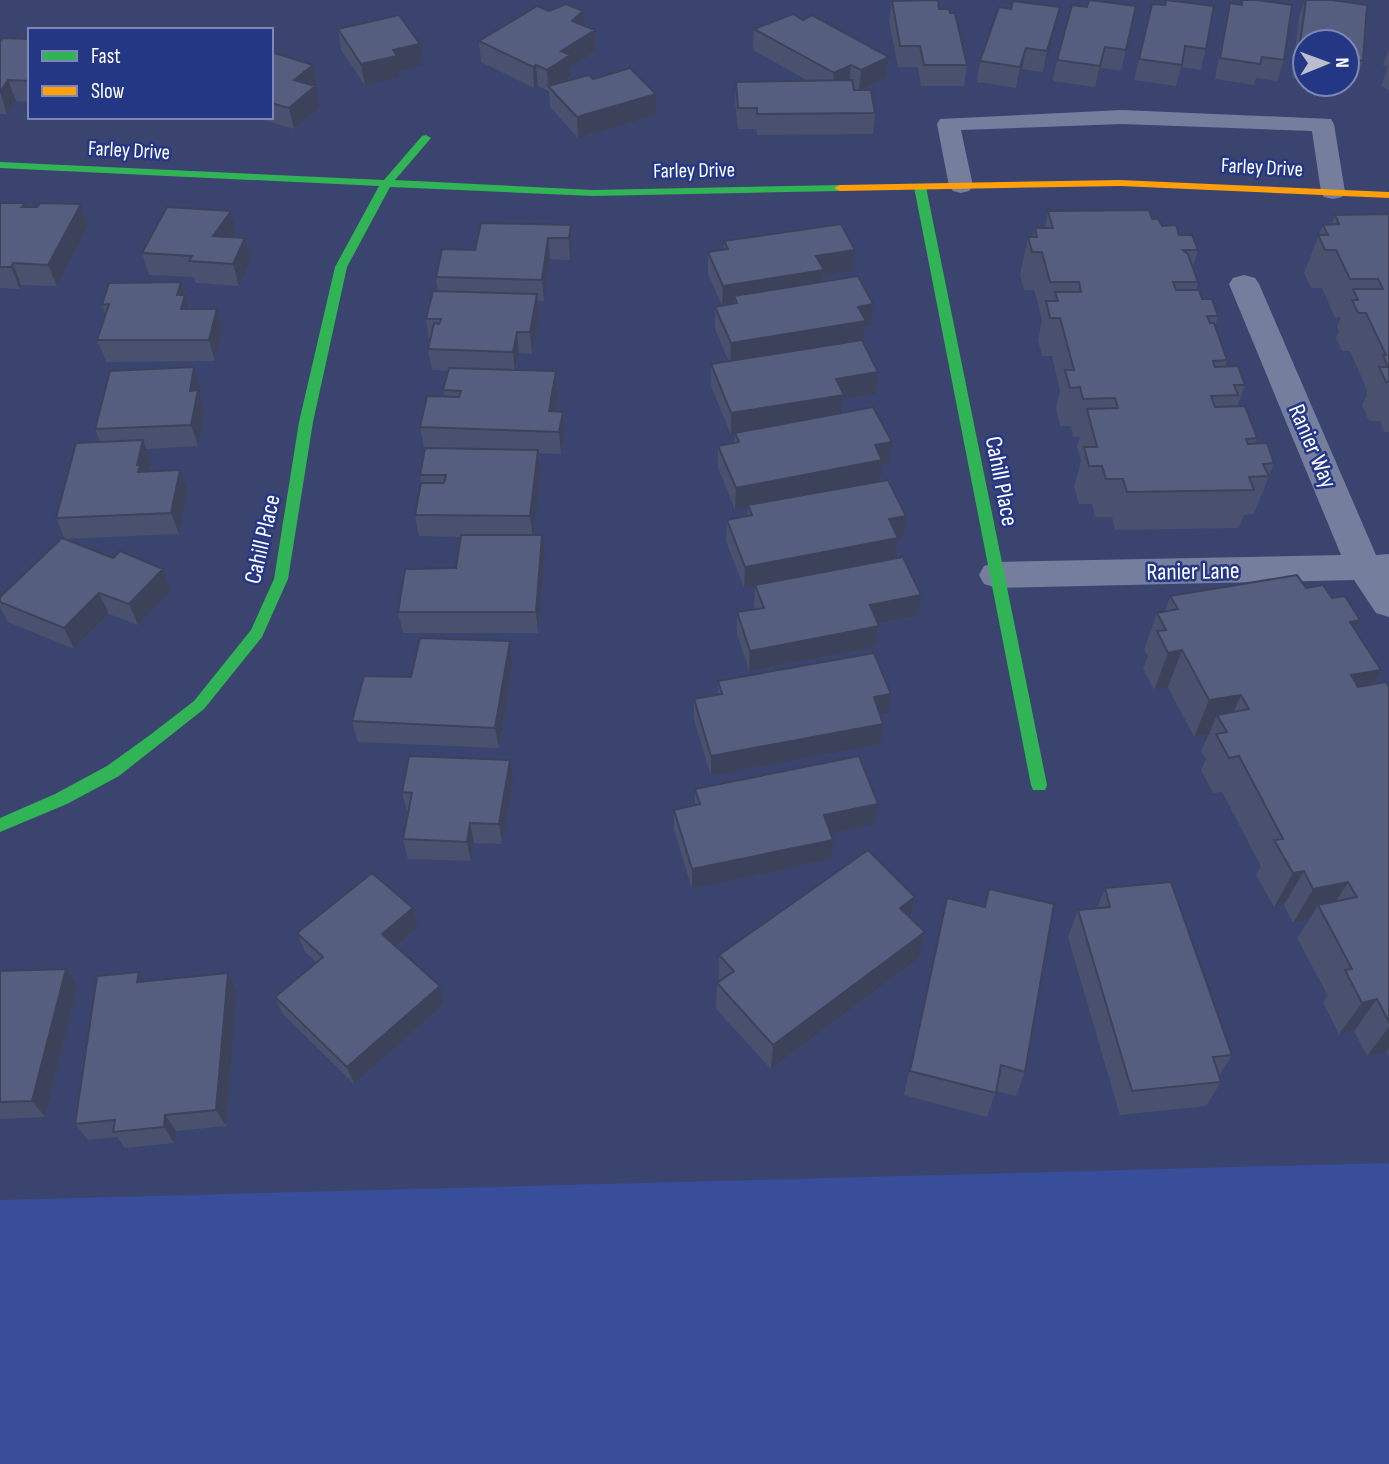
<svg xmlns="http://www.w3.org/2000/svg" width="1389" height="1464" viewBox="0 0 1389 1464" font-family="'Sofia Sans Condensed',sans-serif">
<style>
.green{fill:#384e9b}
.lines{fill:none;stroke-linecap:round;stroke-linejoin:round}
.lane{fill:#767e9d;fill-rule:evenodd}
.street{fill:#767e9d;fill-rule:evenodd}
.fast{fill:#30b455;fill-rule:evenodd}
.slow{fill:#ff9f0a;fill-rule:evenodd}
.wall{fill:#4a516e}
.shaded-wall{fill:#3c425a}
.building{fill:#565e80;stroke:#3c425a;stroke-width:2}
.labels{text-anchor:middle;stroke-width:5;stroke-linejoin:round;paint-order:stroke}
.far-street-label{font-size:21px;fill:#fff;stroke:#243785}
.street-label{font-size:24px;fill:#fff;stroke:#243785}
</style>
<rect width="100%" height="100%" fill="#3a446f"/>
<!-- green -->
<path class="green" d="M1389 1163V1464H0V1200Z"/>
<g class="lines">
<!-- lane -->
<path class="lane" d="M1122 110 1331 119 1334 124 1345 192 1342 197 1333 199 1324 197 1321 192 1312 131 1122 124 961 130 973 186 969 191 961 193 953 191 949 186 937 124 940 119Z"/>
<!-- street -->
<path class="street" d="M1244 275 1255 278 1259 284 1376 555 1389 554V617L1376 613 1354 580 997 588 984 584 979 575 984 566 997 562 1341 555 1229 284 1233 278Z"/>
<!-- fast -->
<path class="fast" d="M426 135 431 138 395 180 593 190 840 185 846 188 840 191 593 196 390 187 347 267 313 422 288 579 262 637 204 709 119 776 67 804 0 832V818L55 794 107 766 150 735 194 701 251 630 274 579 299 422 335 267 379 186 0 168V162L384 180 422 136Z
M920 184 926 187 1047 785 1045 790H1033L1031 785 914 187Z"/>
<!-- slow -->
<path class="slow" d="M1120 180 1389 192V198L1120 186 840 191 834 188 840 185Z"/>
</g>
<!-- wall -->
<path class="wall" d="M1242 0 1284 60 1277 81 1256 78 1254 85 1215 79 1225 24 1230 3 1241 4Z
M1305 0H1332L1363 61 1355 82 1347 80V42H1305V80L1292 78 1299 17Z
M892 1 967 65 964 86H921L918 67H898L889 21Z
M1152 4 1206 49 1201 70 1181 67 1176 86 1134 80Z
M1136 6 1121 71 1101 68 1095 87 1053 81 1057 60 1087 7Z
M1060 7 1056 28 1043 72 1022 69 1016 88 977 82 980 61 1011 9Z
M803 20 889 57 886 78 861 90 875 113 873 134 757 135 756 129H738L735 103 736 82 808 81 753 50 754 29Z
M584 26 595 30 596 51 571 67V76L562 82 593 79 656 94V115L578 138 550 107 549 91 538 86 534 88 481 62 479 41Z
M338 29 420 44 423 65 399 71 400 77 365 85 341 50Z
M30 39V102L16 101 7 114H0V41Z
M1389 49V90L1381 86 1388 67 1383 65Z
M271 52 317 86 316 87 320 107 294 129 260 119V117H271Z
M0 203 26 207H37L81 204 88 226 57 286 21 285 20 289 0 288Z
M231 211 236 232 233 237 245 238 251 260 239 286 196 283 194 277 149 275 142 253Z
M1048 211 1152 219 1162 226 1179 235 1198 250 1193 267 1198 282 1196 290 1202 299 1218 316 1215 326 1227 360 1225 366 1245 385 1237 407 1257 438 1255 444 1274 463 1254 514 1244 515 1239 528 1115 530 1112 517H1095L1092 504H1079L1074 486 1081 461 1077 447 1080 437H1073L1071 426H1060L1056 408 1060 391 1052 356H1042L1038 340 1042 320 1034 290H1024L1020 275 1028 237H1033L1035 228H1045Z
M1389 214V432H1384L1380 421H1369L1362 405 1367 395 1366 394 1367 390 1350 351H1342L1336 338 1339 331 1337 327 1341 317 1335 318 1322 288H1311L1304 273 1323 225 1331 224 1335 215Z
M571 225 572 247 570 260 550 259 544 301H537L539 316 532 354 519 353 516 370 556 371 558 393 555 411 563 412 565 433 561 454 539 453 541 471 533 535 545 556 538 633H403L398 612 456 568 460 537 419 536 415 515 421 483 420 475 425 449H424L420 427 444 396 443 390 448 371 432 370 428 349 430 340H429L426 319 438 291 436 277 475 250Z
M724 241 855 250 853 271 823 276V282L871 326 865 327 863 343 878 372 876 394 843 399 842 413 889 463 882 465 880 482 903 538H898L895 559 917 616 878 624 879 626 876 647 749 671 737 633V612L755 609 754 606 755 586 744 588 726 541 727 520 747 516 748 507 735 510 718 468V446L734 443 735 434 731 435 711 386V364L729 362 715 329V307L722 306 708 274V252L724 250Z
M181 282 190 309H217L223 330 215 361 106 362 97 340 106 316 102 305Z
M194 367 201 389 200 396 205 412 198 446 146 449 151 462 149 472 180 470 188 492 179 534 65 539 56 518 100 442 95 429Z
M1306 588 1332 598 1360 620 1355 630 1381 670 1373 685 1389 687V1056L1386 1052 1367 1056 1354 1031 1339 1034 1323 1003 1328 996 1297 938 1309 920 1293 923 1284 905 1274 907 1256 875 1261 866 1222 792 1213 793 1201 770 1206 759 1201 751 1209 734 1194 737 1168 687 1154 690 1143 668 1148 656 1144 650 1157 613 1165 612 1170 596Z
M171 590 138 625 109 614 74 649 8 622 0 607V597Z
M510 641 513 662 499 748 358 742 352 721 411 677Z
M718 681 888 714 881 716 880 744 711 776 694 720V699L718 695Z
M513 780 502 844 474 843 471 861 408 859 403 839 408 812H407L402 792Z
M695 789 875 824 831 833V859L692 889 674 829V810L695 805Z
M1105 888 1232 1055 1219 1076 1221 1082 1206 1106 1120 1115 1068 937 1078 910 1097 908Z
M989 889 1025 1072 1016 1096 996 1091 987 1117 904 1095 947 898 984 907Z
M915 897 911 918 925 932 919 958 771 1069 716 1009 717 983 719 982V955Z
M413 908 418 927 396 946 440 986 444 1004 354 1084 283 1014 275 997 316 962 305 952 297 933Z
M0 971 78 987 45 1117 0 1119Z
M228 973 237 991 226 1126 176 1131 174 1143 125 1148 117 1137 88 1140 75 1124 144 981Z"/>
<!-- shaded-wall -->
<path class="shaded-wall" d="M1060 7 1056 28 1043 72 1047 51Z
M583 11 585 32 572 21Z
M595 30 596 51 571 67V76L551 89 548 86 547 70 561 51Z
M420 44 423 65 399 71 400 77 365 85 361 64 393 50Z
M1105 47 1101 68 1095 87 1100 66Z
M1026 48 1022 69 1016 88 1020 67Z
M889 57 886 78 859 91 861 70Z
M313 65 317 86 316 87 320 107 294 129 289 108 294 80Z
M536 65 538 86 534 88 533 67Z
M851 65 849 86 832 94 834 73Z
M8 80 16 101 7 114 0 92Z
M656 94V115L578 138 577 117Z
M81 204 88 226 57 286 48 265Z
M231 211 236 232 219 258 213 236Z
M571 225 572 247 570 260 569 238Z
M245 238 251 260 239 286 233 264Z
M548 238 550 259 544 301 542 280Z
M855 250 853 271 823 276 822 292 737 303 734 296V306L722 307 723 286 816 256Z
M13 263 21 285 20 289 11 267Z
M181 282 192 317 188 331 177 295Z
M537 294 539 316 532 354 530 332Z
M873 304 871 326 865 327 863 343 730 365 731 343 858 307Z
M217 309 223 330 215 361 209 340Z
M517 332 519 353 515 373 513 352Z
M194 367 201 389 200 396 205 412 198 446 191 425 190 391Z
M556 371 558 393 551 433 549 411Z
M878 372 876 394 843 399 841 417 731 435V413L836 379Z
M563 412 565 433 561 454 559 432Z
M143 440 151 462 146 481V494L137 465Z
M892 442 889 463 882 465 880 482 748 505V507L735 510 736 488 875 445Z
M538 450 541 471 533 538 530 516Z
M180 470 188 492 179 534 171 513Z
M906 516 903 538H898L895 560 744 588 745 567 889 519Z
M542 535 545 556 538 633 536 612Z
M163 569 171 590 138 625 129 604Z
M99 593 109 614 74 649 64 628Z
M921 595 917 616 867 626 870 605Z
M1360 620 1341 657 1350 622Z
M879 626 876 647 749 671 750 651Z
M510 641 513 662 499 748 495 728Z
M1182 650 1168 687 1154 690 1168 653Z
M1381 670 1361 707 1351 675Z
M891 694 888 714 871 718 874 697Z
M1241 695 1226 730 1217 715 1209 734 1194 737 1209 700Z
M883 724 880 744 711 776V756Z
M510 760 513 780 502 844 499 824Z
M878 804 875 824 822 835 824 815Z
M470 823 474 843 471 861 467 842Z
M833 840 831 859 692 889V869Z
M1304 871 1284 905 1274 907 1293 873Z
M1348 882 1327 916 1318 905 1309 920 1293 923 1313 889Z
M915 897 909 924 900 908Z
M413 908 418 927 388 953 382 934Z
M925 932 919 958 771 1069 773 1045Z
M66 969 78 987 45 1117 32 1101Z
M139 972 149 990 137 982Z
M228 973 237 991 226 1126 216 1110Z
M440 986 444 1004 354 1084 347 1067Z
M1377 999 1354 1031 1339 1034 1362 1003Z
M1389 1027V1048L1386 1052 1367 1056Z
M165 1115 176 1131 174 1143 164 1127Z"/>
<!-- building -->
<path class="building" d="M938 0 939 9H949L950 13H955L967 65H924L920 46H900L892 1Z
M1089 0 1136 6 1126 50 1105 47 1100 66 1057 60 1072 5 1087 7Z
M1166 0 1214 6 1206 49 1185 46 1182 65 1139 59 1152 4 1165 5Z
M1242 0H1257L1292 5 1284 60 1262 57 1260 64 1220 58 1230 3 1242 5Z
M1306 0H1332L1367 5 1363 61 1347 58V42H1305V58L1298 57Z
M1013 1 1060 7 1047 51 1026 48 1020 67 980 61 999 7 1011 9Z
M566 4 583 11 572 21 595 30 561 51 570 55 547 70 536 65 533 67 479 41 537 6 549 11Z
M793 14 803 20 812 15 889 57 861 70 851 65 834 73 754 29Z
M399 15 420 44 393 50 397 56 361 64 338 29Z
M3 38 30 39V81L8 80 0 92V41Z
M271 52 313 65 294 80 315 86 289 108 271 103Z
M630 68 656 94 577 117 548 86 589 75 593 79Z
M852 80 854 90H871L875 113 757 114V108H738L736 82Z
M0 203H25L22 207H37L40 203 81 204 48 265 13 263 11 267H0Z
M167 207 231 211 213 236 245 238 233 264 189 261 192 256 142 253Z
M1149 210 1152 219H1158L1162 226 1176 225 1179 235H1192L1198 250H1183L1188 254 1198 282H1173L1176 290H1199L1202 299H1212L1218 316H1207L1210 323H1214L1227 360 1213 361 1215 367 1238 366 1245 385H1234L1238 395 1211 396 1215 407 1245 406 1257 438 1246 439 1248 444 1267 443 1274 463 1263 464 1269 476 1249 477 1254 490 1127 492 1123 479H1106L1102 466H1089L1084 447H1097L1087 409 1118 408 1115 398 1083 399 1080 387 1070 388 1065 370H1074L1060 318H1050L1046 301H1058L1055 292H1081L1079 282H1050L1042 252H1032L1028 237H1037L1035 228H1053L1048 211Z
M1389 214V382H1386L1379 367H1388L1383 355H1386L1366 313H1358L1352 300H1358L1353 289H1383L1378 279H1350L1336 250H1325L1318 235H1328L1323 225 1339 224 1335 215Z
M481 223 571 225 569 238H548L542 280 436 277 442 249 475 250Z
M841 224 855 250 816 256 824 270 723 286 708 252 728 249 724 241Z
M858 276 873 304 858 307 866 321 731 343 715 307 737 303 734 296Z
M181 282 177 295H185L181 309H217L209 340H97L109 304 102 305 109 283Z
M433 291 537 294 530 332H517L513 352 428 349 434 323 439 324 441 319H426Z
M862 340 878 372 836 379 844 395 731 413 711 364Z
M194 367 190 391 198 390 191 425 95 429 110 371Z
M449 368 556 371 549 411 563 412 559 432 420 427 427 396 459 397 461 391 443 390Z
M873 407 892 442 875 445 882 460 736 488 718 446 739 442 735 433Z
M143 440 137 465H140L138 472 180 470 171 513 56 518 76 443Z
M425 448 538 450 530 516 415 515 421 483H444L446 475H420Z
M888 480 906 516 889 519 898 538 745 567 727 520 752 515 748 505Z
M461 535H542L536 612H398L405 569 456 568Z
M62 538 113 558 120 551 163 569 129 604 99 593 64 628 0 602V597Z
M903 557 921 595 870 605 879 626 750 651 737 612 764 608 755 585Z
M1297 575 1306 588 1323 585 1332 598 1345 596 1360 620 1350 622 1381 670 1351 675 1358 687 1386 682 1389 687V1022L1377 999 1362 1003 1345 970 1352 969 1318 905 1357 897 1348 882 1313 889 1304 871 1293 873 1274 840 1283 839 1239 756 1229 758 1216 734 1227 732 1217 715 1249 709 1241 695 1209 700 1182 650 1168 653 1157 631 1166 630 1157 613 1178 609 1170 596Z
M420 638 510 641 495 728 352 721 364 676 411 677Z
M874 653 891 694 874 697 883 724 711 756 694 699 722 694 718 681Z
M409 756 510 760 499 824 470 823 467 842 403 839 412 793 402 792Z
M859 756 878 804 824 815 833 840 692 869 674 810 700 804 695 789Z
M868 850 915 897 900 908 925 932 773 1045 717 983 734 971 719 955Z
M372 873 413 908 382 934 440 986 347 1067 275 997 323 957 297 933Z
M1171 882 1232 1055 1213 1057 1221 1082 1132 1091 1078 910 1110 907 1105 888Z
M989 889 1054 904 1025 1072 1001 1065 996 1093 910 1071 947 898 985 907Z
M66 969 32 1101 0 1102V971Z
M139 972 137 982 228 973 216 1110 165 1115 164 1127 113 1132 115 1120 75 1124 97 976Z"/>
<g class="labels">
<!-- far-street labels -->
<g class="far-street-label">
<text transform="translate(129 150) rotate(3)" y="7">Farley Drive</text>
<text transform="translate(1262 167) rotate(3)" y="7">Farley Drive</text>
<text transform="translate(694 170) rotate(-1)" y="7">Farley Drive</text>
</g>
<!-- street labels -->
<g class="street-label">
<text transform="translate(1313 446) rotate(67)" y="8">Ranier Way</text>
<text transform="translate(1002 481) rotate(79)" y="8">Cahill Place</text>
<text transform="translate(262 539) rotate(-77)" y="8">Cahill Place</text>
<text transform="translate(1193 571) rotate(-1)" y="8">Ranier Lane</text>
</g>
</g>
<!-- legend -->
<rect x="28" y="28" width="245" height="91" fill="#243785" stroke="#7c87b6" stroke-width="2"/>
<rect x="42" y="51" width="35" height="10" fill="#30b455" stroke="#7c87b6" stroke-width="2"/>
<text x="91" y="63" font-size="21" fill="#ffffff">Fast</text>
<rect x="42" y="86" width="35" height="10" fill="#ff9f0a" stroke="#7c87b6" stroke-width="2"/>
<text x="91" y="98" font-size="21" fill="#ffffff">Slow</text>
<!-- north arrow -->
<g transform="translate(1326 63) rotate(89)"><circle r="33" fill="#243785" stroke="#7c87b6" stroke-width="2"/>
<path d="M0-5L12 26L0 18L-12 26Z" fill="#babecd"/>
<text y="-10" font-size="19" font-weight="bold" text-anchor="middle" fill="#ffffff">N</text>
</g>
</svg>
